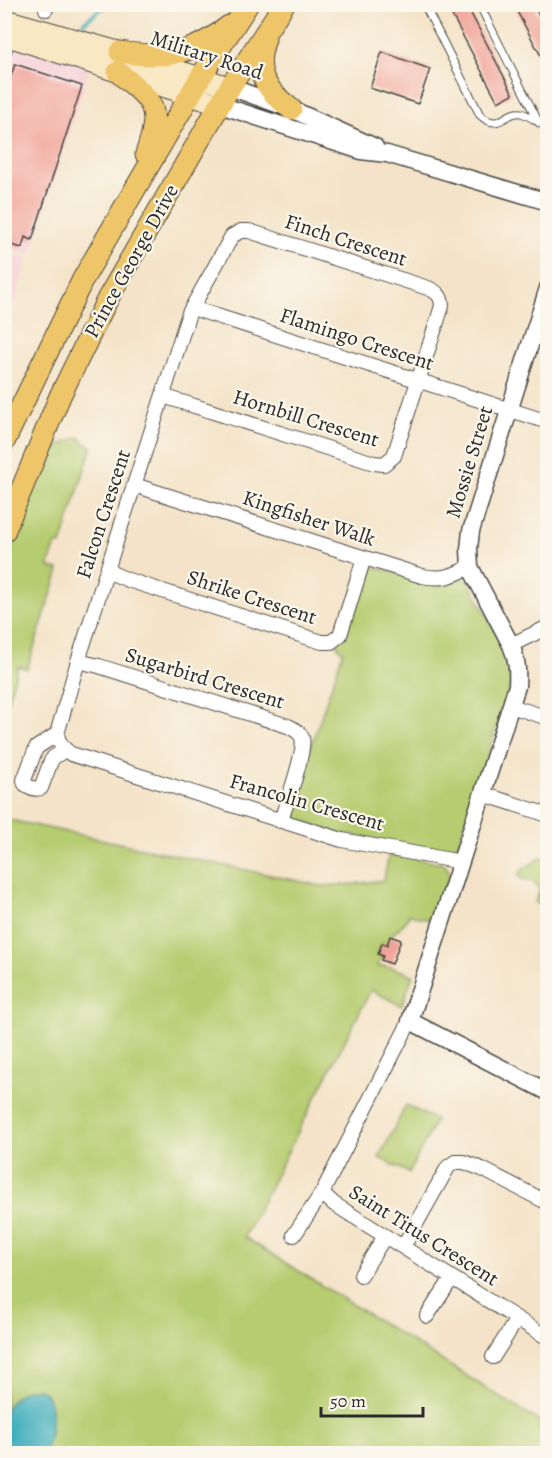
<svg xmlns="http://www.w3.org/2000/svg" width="552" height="1458" viewBox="0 0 552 1458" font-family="Alegreya,serif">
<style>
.built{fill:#f6cfd7}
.green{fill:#b6cc70;stroke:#707c4e;stroke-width:1.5}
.water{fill:#3faebc;stroke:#356c74;stroke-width:1.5}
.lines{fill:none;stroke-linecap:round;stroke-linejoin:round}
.stream{stroke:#3faebc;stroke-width:4}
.building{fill:#f1a298}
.service-casing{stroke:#494743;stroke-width:9}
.minor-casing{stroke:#494743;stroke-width:16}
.tertiary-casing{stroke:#494743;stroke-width:19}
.secondary-casing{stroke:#494743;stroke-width:22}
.primary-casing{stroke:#494743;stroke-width:23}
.service{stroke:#fff;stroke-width:7}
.minor{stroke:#fff;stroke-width:14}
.tertiary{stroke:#fff;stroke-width:16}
.secondary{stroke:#f8e8c3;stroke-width:20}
.primary{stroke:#eec569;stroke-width:21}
.labels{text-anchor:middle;stroke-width:4.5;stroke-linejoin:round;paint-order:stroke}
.street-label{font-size:21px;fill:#2b2b2b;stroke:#fbf7ec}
</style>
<rect width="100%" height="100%" fill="#fbf7ec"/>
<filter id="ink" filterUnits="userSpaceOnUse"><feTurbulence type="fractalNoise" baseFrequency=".0167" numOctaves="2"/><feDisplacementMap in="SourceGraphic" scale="12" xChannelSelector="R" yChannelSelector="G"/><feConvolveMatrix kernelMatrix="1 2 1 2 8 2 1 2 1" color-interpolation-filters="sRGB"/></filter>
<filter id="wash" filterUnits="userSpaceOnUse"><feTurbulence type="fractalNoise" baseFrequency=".008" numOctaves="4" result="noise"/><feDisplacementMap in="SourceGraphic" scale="24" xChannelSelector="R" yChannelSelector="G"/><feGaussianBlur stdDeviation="1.35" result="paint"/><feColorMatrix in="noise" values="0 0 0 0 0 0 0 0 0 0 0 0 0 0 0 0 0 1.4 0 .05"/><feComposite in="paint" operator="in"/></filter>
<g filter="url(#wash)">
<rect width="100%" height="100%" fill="#f4e3c8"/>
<!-- built -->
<path class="built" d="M5 35 91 63 31 255 5 246Z
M5 251 28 259 5 332 4 251Z"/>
<!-- green -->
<path class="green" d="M79 437 86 444 92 446 61 545 56 544 49 564V567L59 570 27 669 18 666 5 710V576L15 534 46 451Z
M374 567C396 569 416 585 438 585 450 585 457 575 469 581L508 655 511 683 456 851 449 853 337 833 293 818 290 812V805L320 720 343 652 336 644 366 570Z
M5 819 322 886 354 884 384 880 389 854 444 864C448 868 449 871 450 875L435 921 414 916 409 914C406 927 392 929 387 945L382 943 378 954 383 956 377 966 391 967 413 975 402 1006 371 990 244 1237 547 1426V1453L5 1454Z
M547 857H548L547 912 535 902 540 890C532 876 525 883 518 876 524 864 532 866 538 859Z
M406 1105 436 1120 409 1173 379 1158Z"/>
<!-- water -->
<path class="water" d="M31 1389C34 1389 38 1388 41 1390 58 1397 51 1441 44 1453H8L5 1450 4 1413C10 1400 17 1392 31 1389Z"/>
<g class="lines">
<!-- stream -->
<path class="stream" d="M83 23 107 4"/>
</g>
<g id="blocks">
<!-- building -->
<path class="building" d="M446 4H466L513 94 498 102Z
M513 4H533L548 33V69Z
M382 52 430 69 418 104 370 88Z
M15 64 82 86 32 240 25 237 22 248 4 243V96Z
M390 936 401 940 392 964 381 960 383 956 378 954 382 943 387 945Z"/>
</g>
</g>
<g filter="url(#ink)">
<use href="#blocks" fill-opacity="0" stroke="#494743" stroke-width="1.5"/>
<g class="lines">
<!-- service casing -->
<g class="service-casing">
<path id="service" d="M424 4 480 115C499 133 506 110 521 113 529 115 540 124 548 127
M482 4 481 8 539 123
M4 61 12 40"/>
</g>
<!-- minor casing -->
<g class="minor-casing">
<path id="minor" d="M46 9 47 4
M192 308 548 422
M163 396 374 463 384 464 394 456 442 306C442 296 437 292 428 288L249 231H241L232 236 189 313 78 661 57 734C59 744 63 748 71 754L342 840 461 862
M134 485 422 576C443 580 452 576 470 567
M107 571 128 580 322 642H331L340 635 364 558
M511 645 548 627
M78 661 99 666 288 726C294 729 300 732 302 738 306 750 286 807 280 821
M511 706 548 718
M57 734 36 748 24 780 25 784C29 787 35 790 41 788L51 761 54 757 65 750
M483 794 548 815
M322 1193 334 1204 548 1338
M294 1235 322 1193 410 1021
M403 1247 448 1167 455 1162H464L482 1169 548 1203
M361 1275 385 1236
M427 1316 452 1278
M493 1357 517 1319"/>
</g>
<!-- tertiary casing -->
<g class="tertiary-casing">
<path id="tertiary" d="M230 87 291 109 375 147
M220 105 361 151 387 154 548 202
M548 288 471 531 469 549 470 567 511 645C517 659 518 670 517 686L410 1021 548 1092"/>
</g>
<!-- secondary casing -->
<g class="secondary-casing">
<path id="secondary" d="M4 19 120 52 230 87
M4 35 220 105"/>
</g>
<!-- primary casing -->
<g class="primary-casing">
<path id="primary" d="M265 39C253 72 265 89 291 109
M120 52C166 59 191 55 229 26
M118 72C154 102 162 107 146 154
M4 442 83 279 124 208 200 78 248 4
M4 532 60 396 108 298 230 87 284 4"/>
</g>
<!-- service -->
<use href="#service" class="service"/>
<!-- minor -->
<use href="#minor" class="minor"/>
<!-- tertiary -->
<use href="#tertiary" class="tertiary"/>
<!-- secondary -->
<use href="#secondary" class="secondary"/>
<!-- primary -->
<use href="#primary" class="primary"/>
</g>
</g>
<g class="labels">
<!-- street labels -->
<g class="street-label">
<text transform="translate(207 55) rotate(18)" y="7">Military Road</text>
<text transform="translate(346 240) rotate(18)" y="7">Finch Crescent</text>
<text transform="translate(131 261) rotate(-61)" y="7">Prince George Drive</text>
<text transform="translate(357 339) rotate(18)" y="7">Flamingo Crescent</text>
<text transform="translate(306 418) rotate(17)" y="7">Hornbill Crescent</text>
<text transform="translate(469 462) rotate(-73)" y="7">Mossie Street</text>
<text transform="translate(103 514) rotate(-72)" y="7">Falcon Crescent</text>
<text transform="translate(309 518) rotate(18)" y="7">Kingfisher Walk</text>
<text transform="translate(252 597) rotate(18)" y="7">Shrike Crescent</text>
<text transform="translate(205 678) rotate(17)" y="7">Sugarbird Crescent</text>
<text transform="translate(307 802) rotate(16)" y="7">Francolin Crescent</text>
<text transform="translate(424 1235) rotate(32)" y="7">Saint Titus Crescent</text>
</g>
</g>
<!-- margin -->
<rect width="552" height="1458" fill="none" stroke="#fbf7ec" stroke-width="24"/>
<!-- scale -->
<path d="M321 1407v9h102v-9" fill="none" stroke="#2b2b2b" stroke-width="3"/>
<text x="330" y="1407" font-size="18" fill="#2b2b2b" stroke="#fbf7ec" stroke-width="4.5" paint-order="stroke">50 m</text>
</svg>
